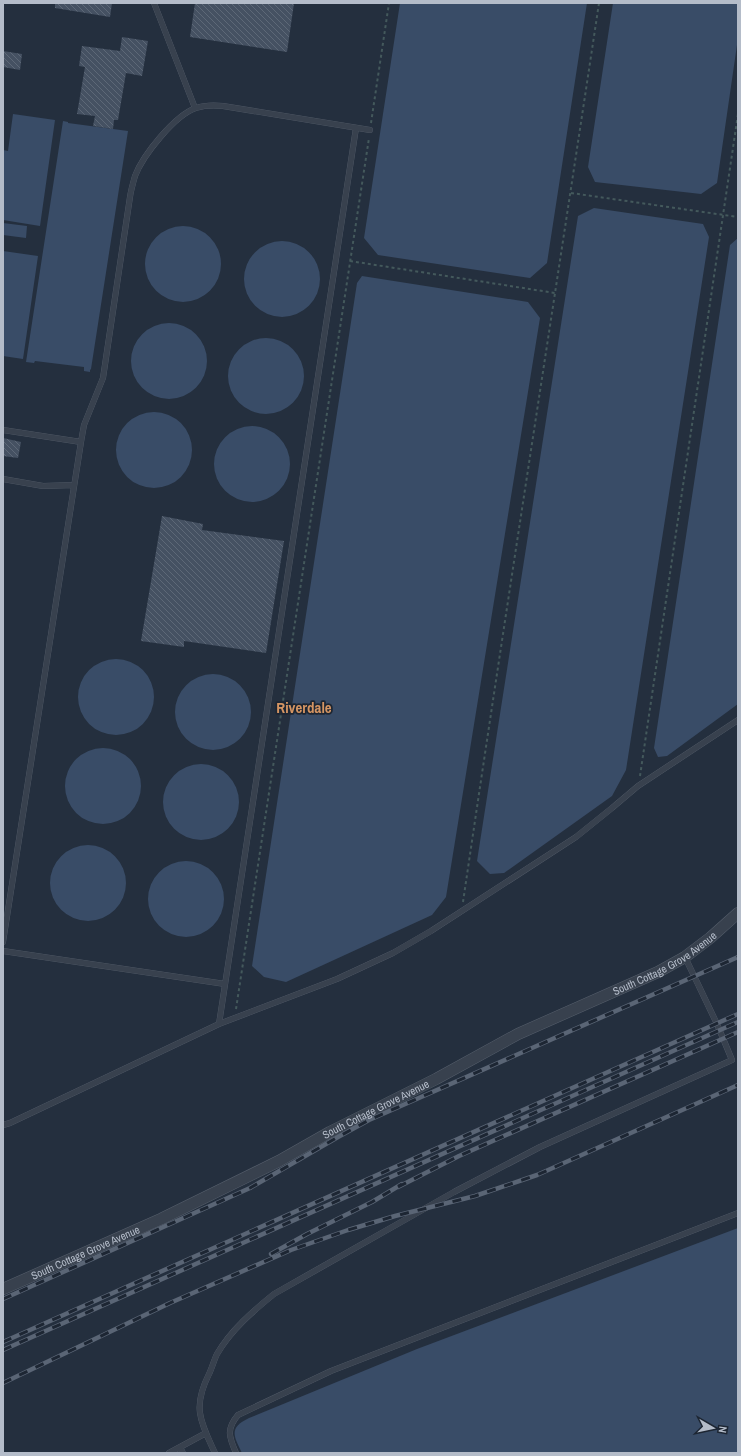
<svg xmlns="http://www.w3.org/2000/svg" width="741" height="1456" viewBox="0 0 741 1456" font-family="'Archivo Narrow',sans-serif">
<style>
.water{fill:#394c67}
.building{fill:url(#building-back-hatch)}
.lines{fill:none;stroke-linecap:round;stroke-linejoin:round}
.lane-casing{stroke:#565f6c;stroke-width:6}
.street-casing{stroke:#565f6c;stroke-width:12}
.path{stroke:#44595c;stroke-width:2;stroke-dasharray:3 3;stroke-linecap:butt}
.lane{stroke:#38414e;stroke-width:5.5}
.street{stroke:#38414e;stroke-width:11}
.rail-casing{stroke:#5a6575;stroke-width:4.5}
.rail{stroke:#1d2633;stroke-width:3;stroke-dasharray:9;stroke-linecap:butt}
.labels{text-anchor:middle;stroke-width:3.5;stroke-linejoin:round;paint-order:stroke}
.street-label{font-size:11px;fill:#b4bcc9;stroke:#1d2633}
.district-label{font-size:15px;font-weight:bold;fill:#d59563;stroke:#1d2633}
</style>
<defs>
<pattern id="building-back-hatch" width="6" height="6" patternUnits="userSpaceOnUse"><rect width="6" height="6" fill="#455162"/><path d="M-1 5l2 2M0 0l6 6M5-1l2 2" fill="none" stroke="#5d6877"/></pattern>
</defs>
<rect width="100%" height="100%" fill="#242f3e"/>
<!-- water -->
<path class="water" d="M400 3H587L547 263 530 278 378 255 364 238Z
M613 3H738V38L717 183 701 194 595 182 588 167Z
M13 114 55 120 40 226 3 220V150L8 151Z
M63 121 68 122V123L128 131 91 369 90 370V372L84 371V367L35 361 34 363 26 362Z
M594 208 703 224 709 237 626 770 612 796 504 873 490 874 477 861 578 216Z
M3 223 27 226 26 238 3 235Z
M145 264a38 38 0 1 1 76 0a38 38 0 1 1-76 0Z
M738 238V704L667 756 658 757 654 748 730 245Z
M244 279a38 38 0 1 1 76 0a38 38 0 1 1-76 0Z
M3 251 38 256 23 359 3 356Z
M362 276 528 302 540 318 446 897 432 915 286 982 264 977 252 966 357 283Z
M131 361a38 38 0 1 1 76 0a38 38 0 1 1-76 0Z
M228 376a38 38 0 1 1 76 0a38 38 0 1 1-76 0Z
M116 450a38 38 0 1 1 76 0a38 38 0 1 1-76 0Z
M214 464a38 38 0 1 1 76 0a38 38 0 1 1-76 0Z
M78 697a38 38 0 1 1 76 0a38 38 0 1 1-76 0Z
M175 712a38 38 0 1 1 76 0a38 38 0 1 1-76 0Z
M65 786a38 38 0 1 1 76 0a38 38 0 1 1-76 0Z
M163 802a38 38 0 1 1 76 0a38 38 0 1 1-76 0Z
M50 883a38 38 0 1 1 76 0a38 38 0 1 1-76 0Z
M148 899a38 38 0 1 1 76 0a38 38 0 1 1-76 0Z
M738 1228V1453H242C234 1436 228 1428 249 1418L417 1349Z"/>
<!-- building -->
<path class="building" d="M55 3H112L110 17 55 8Z
M195 3H294L287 52 190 37Z
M122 37 148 41 142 76 126 73 118 120H114L113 129 93 126 95 116 77 114 85 67 79 66 82 46 120 51Z
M3 51 22 54 20 70 3 67Z
M3 438 21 442 18 458 3 456Z
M162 516 203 524 202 530 284 541 266 653 184 641V647L141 641Z"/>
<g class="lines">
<!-- lane casing -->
<g class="lane-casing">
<path id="lane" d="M154 3 195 108
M3 430 81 442
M3 479 43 486 74 485
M3 942 81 442 84 425 103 378 130 197C131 190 133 183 135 176 143 155 175 115 196 108 205 105 214 105 223 106L370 130
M3 951 225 984
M219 1024 356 128
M3 1125 10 1123 219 1024 337 979 393 953 431 931 576 837 612 808 638 786 738 720
M180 1447 183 1453
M169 1453 206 1433
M215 1453C209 1440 202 1427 200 1413 198 1399 203 1386 209 1374 212 1368 214 1360 217 1354 231 1330 253 1311 274 1294L454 1192 540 1147 732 1060 717 1024 685 957
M236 1453C229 1437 226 1429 238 1415L331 1371 738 1213"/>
</g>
<!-- street casing -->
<g class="street-casing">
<g id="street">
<path id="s1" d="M3 1289 161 1219 279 1161 330 1132 436 1079 518 1034 658 972 685 957 710 938 738 913"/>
</g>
</g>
<!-- path -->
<path class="path" d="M371 123 389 3
M571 193 738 217
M350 261 555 293
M640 776 738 114
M463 902C507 602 554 303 599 3
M236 1009 369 138"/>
<!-- lane -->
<use href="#lane" class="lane"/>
<!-- street -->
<use href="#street" class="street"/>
<!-- rail casing -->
<g class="rail-casing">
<path id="rail" d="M398 1187 459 1156 738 1032
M271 1254 307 1234 372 1202 402 1184
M3 1299 250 1188 338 1137 369 1120 738 957
M3 1342 738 1014
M3 1350 738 1022
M3 1383 170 1303 291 1250 348 1230 395 1216 475 1196 537 1175 738 1085"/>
</g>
<!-- rail -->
<use href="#rail" class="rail"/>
</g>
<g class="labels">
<!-- street labels -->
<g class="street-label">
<text dy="4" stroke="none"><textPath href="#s1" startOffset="738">South Cottage Grove Avenue</textPath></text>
<text dy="4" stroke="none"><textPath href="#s1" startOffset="414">South Cottage Grove Avenue</textPath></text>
<text dy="4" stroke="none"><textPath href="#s1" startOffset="90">South Cottage Grove Avenue</textPath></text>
</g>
<!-- district labels -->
<g class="district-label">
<text x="304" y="713">Riverdale</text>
</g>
</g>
<!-- border -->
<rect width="741" height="1456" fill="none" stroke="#b4bcc9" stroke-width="8"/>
<!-- north arrow -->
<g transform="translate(713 1428) rotate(99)" stroke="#1d2633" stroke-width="3" paint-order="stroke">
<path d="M0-3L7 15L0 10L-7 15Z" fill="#b4bcc9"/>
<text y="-6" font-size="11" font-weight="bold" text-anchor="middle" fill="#b4bcc9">N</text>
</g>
</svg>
